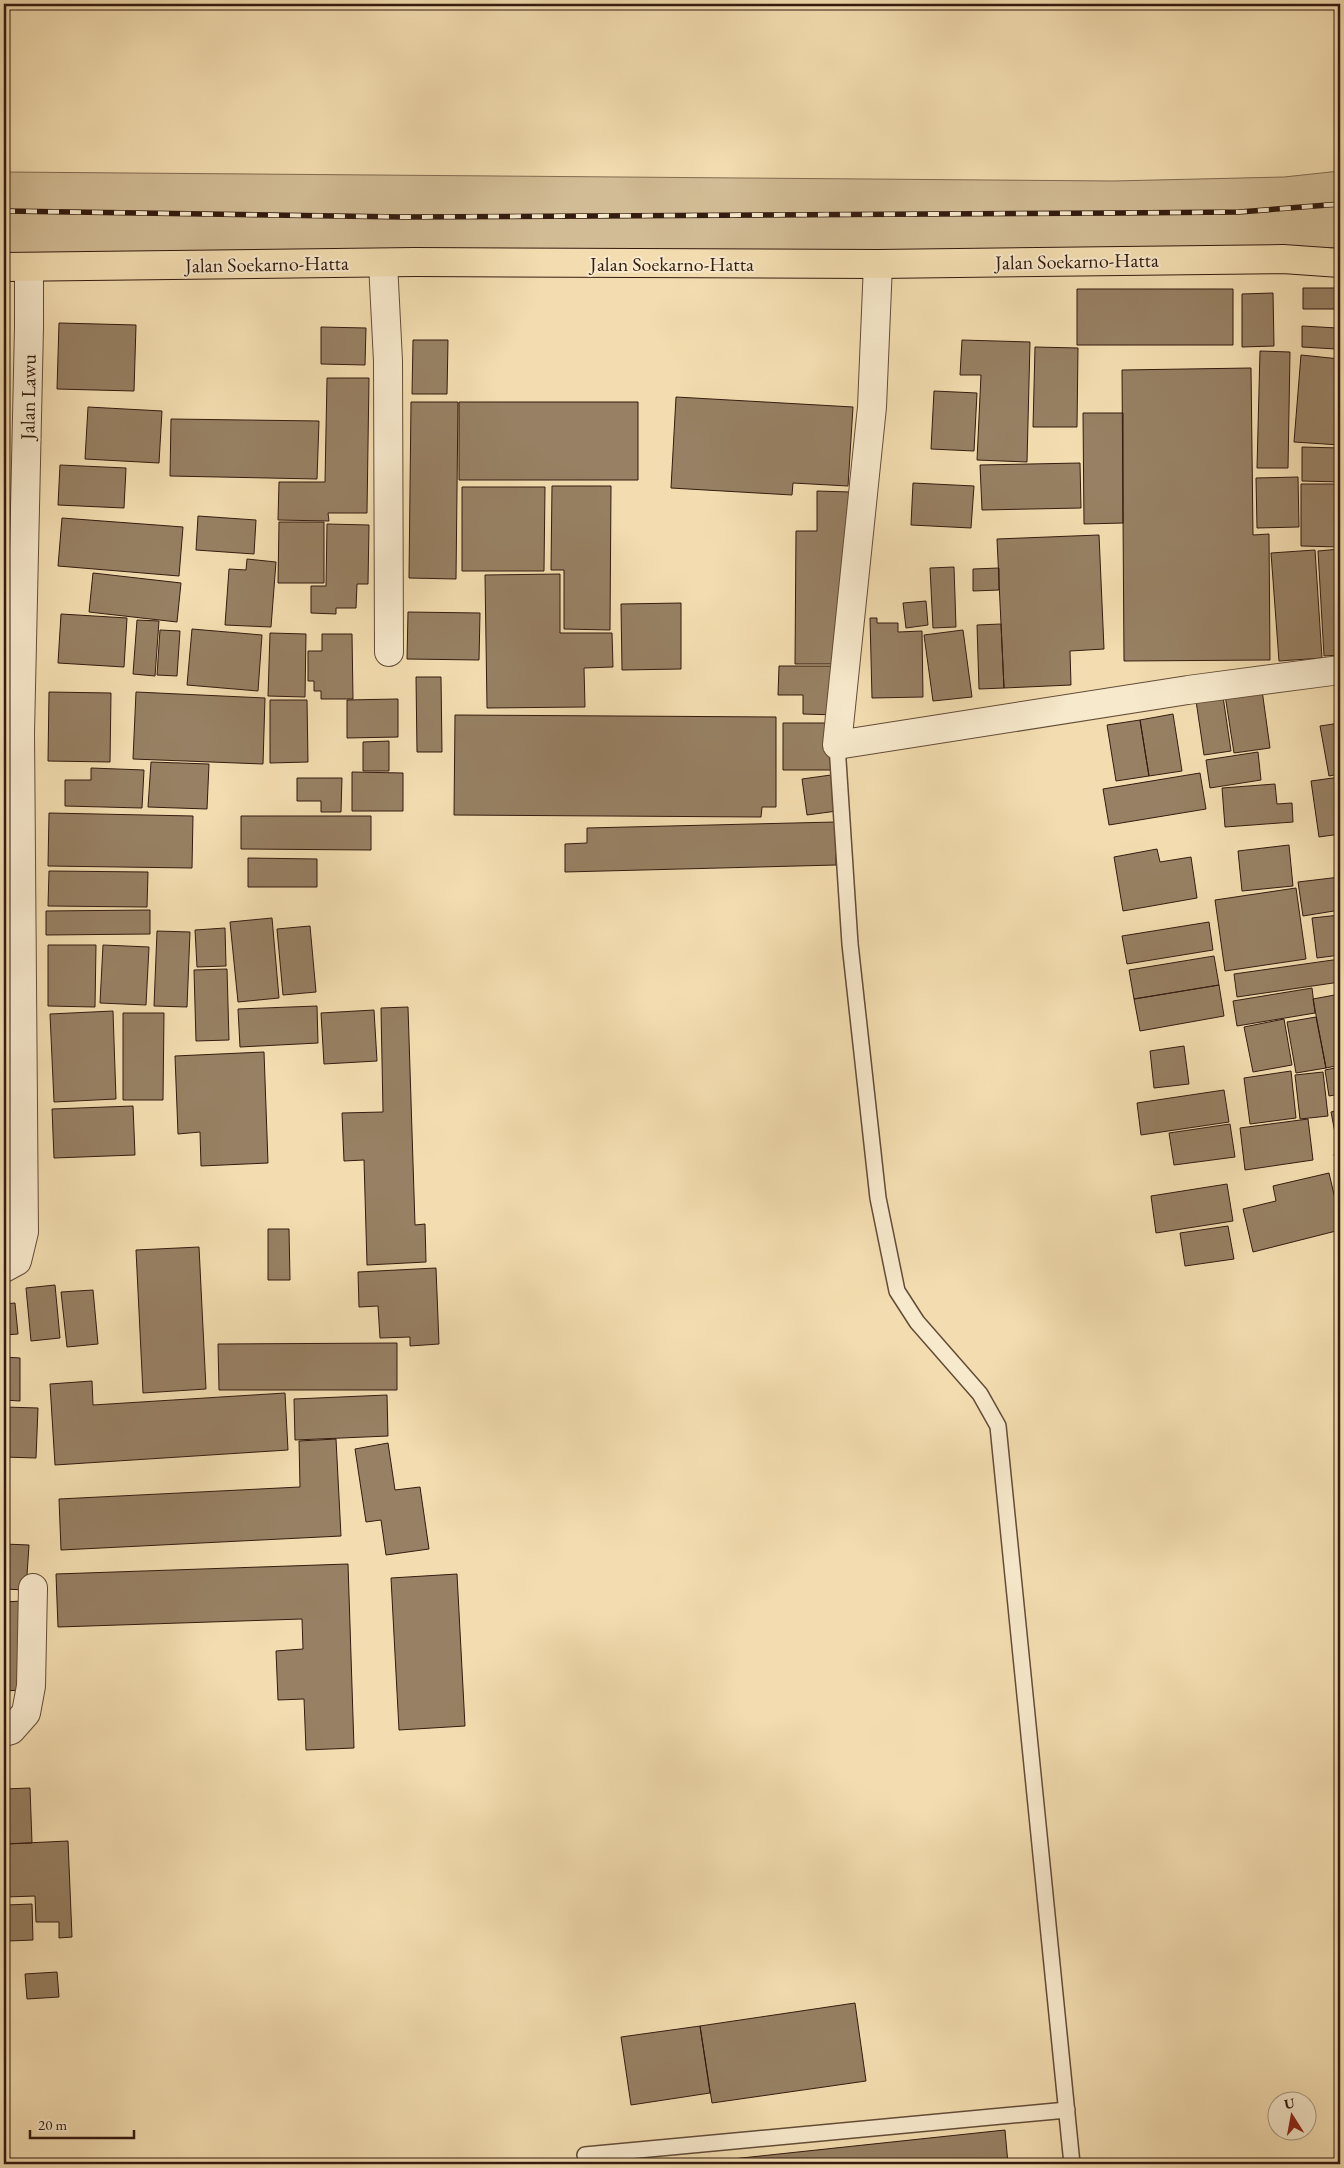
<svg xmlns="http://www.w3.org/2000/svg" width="1344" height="2168" viewBox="0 0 1344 2168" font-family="'EB Garamond',serif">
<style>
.green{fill:#d2bc95;stroke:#826c52}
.building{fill:#978063;stroke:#331b0f}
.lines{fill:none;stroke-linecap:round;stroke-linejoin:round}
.service-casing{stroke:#634c37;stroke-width:18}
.minor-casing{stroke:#634c37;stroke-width:30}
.trunk-casing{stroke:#331b0f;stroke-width:30}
.service{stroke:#f7e9cc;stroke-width:15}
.minor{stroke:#f7e9cc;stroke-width:28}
.trunk{stroke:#f3ddb0;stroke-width:28}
.rail-casing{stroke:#331b0f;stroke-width:5.5}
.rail{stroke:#f7e9cc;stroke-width:4;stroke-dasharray:11;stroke-linecap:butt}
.labels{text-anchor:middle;stroke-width:4;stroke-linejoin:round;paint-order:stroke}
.street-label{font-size:20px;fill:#331b0f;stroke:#f7e9cc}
</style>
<rect width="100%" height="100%" fill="#f3ddb0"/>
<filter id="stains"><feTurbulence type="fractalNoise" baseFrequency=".004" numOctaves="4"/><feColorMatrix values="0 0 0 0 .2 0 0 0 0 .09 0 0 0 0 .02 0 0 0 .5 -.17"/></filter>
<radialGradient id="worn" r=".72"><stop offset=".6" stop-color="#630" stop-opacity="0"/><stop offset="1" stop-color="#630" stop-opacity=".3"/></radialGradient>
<!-- green -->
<path class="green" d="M1340 171V247L1285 252 4 259V172L1113 181 1284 177Z"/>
<!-- building -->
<path class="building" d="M1303 288H1338V309H1303Z
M1077 289H1233V345H1077Z
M1273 293 1274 346 1242 347V294Z
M59 323 136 325 134 391 57 389Z
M1302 326 1337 328 1336 349 1302 347Z
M321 327 366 328 365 365 321 364Z
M413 340H448L447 394H412Z
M962 340 1030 342 1027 462 977 460 981 375H960Z
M1035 347 1078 348 1077 427H1033Z
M1260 351 1290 352 1288 468H1257Z
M1301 355 1340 359V445L1294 442Z
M1251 368 1253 535 1269 534 1270 660 1124 661 1122 370Z
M327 378H369L367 513H328L329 521 278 520 279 482H325Z
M934 391 977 393 974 451 931 449Z
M676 397 853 407 848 486 793 483 792 495 671 488Z
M411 402H458L456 579 409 578Z
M459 402H638V480H459Z
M88 407 162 411 159 463 85 459Z
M1083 413H1123V523L1084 524Z
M171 419 319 421 317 479 170 476Z
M1302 447 1340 448V482L1302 481Z
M1080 463 1081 508 982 510 980 465Z
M60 465 126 468 124 508 58 505Z
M1298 477 1299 527 1257 528 1256 478Z
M913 483 974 486 971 528 911 525Z
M1301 484H1340V547L1301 546Z
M552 486H611L610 630 564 629V570H551Z
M462 487H545L544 571H462Z
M817 491 850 492 838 664H795L796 531H817Z
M198 516 256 520 254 554 196 550Z
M62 518 183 527 179 576 58 566Z
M279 522H324V583H278Z
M327 524 369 525 368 584H357L356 608H336V614L311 613V586H326Z
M1099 535 1104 649 1070 651 1071 685 1004 688 997 539Z
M1340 549V655L1324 656 1318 551Z
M1315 550 1322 658 1279 661 1271 553Z
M247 559 276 562 271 627 225 625 229 569 246 570Z
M954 567 956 627 933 628 930 568Z
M999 568V590L973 591V569Z
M93 573 181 583 177 622 89 612Z
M560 574V633H612L613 667 584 668 585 707 487 708 485 575Z
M926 601 928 625 906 628 903 603Z
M681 603V669L622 670 621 604Z
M408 612 480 613 479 660 407 659Z
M61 614 127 618 124 667 58 663Z
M870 618H877V623H898V632L922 631 923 697 872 698Z
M137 620 159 621 155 676 133 674Z
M1001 624 1004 688 979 689 977 625Z
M192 629 262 635 258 691 187 685Z
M160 630 180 631 177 676 157 675Z
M963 630 972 697 933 701 924 635Z
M270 633 306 634 305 697 268 696Z
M322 634H352L353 699H321V691H314V681H308V651H322Z
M779 666H837V715L803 714V695H778Z
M416 677H441L442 752H417Z
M1222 690 1231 751 1204 755 1195 694Z
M1262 690 1270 748 1234 753 1225 695Z
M49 692 111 693 110 762 48 761Z
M136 692 265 698 263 764 133 759Z
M398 699V737L347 738V700Z
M270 700H307L308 762 270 763Z
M1173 714 1182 771 1149 776 1140 720Z
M455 715 776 717V807H762L761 817 454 815Z
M1140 720 1149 776 1116 781 1107 725Z
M783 723H833V770H783Z
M1340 723V774L1329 776 1320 726Z
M389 741V771H363V742Z
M1258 752 1261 780 1210 788 1206 760Z
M4 757 12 758 11 787 4 786Z
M151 762 209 764 207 809 148 807Z
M91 768 144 770 142 808 65 806V780H91Z
M352 772 403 773V811H352Z
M1200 773 1206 809 1109 825 1103 789Z
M831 775 837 811 807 815 802 779Z
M1340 777V834L1319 837 1311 781Z
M297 778H342L341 812H321V801H297Z
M1275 784 1277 804 1292 803 1293 822 1225 827 1222 788Z
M4 790H6V812H4Z
M49 813 193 816 192 868 48 866Z
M241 816H371V850L241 849Z
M835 822 836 865 565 872V844L587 843V828Z
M1340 837V864L1336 838Z
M4 842 7 843 6 876H4Z
M1289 845 1293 886 1242 891 1238 851Z
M1157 849 1160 862 1191 857 1197 898 1123 911 1114 857Z
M248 858 317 859V887H248Z
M49 871 148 872 147 907 48 906Z
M1340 877V910L1303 916 1298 882Z
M1296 888 1306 959 1225 971 1215 900Z
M150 910V934L46 935V911Z
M1340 915V955L1317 958 1312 918Z
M272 918 279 998 238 1002 230 922Z
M1209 922 1213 950 1127 964 1122 936Z
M4 924H14L11 978H4Z
M310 926 316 992 283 995 277 929Z
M225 928 226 966 197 967 195 930Z
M157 931 190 932 187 1007 154 1006Z
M48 945H96L95 1007 48 1006Z
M103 945 149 947 146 1005 100 1003Z
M1214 956 1219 985 1134 999 1129 970Z
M1340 959V982L1237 997 1234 974Z
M227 969 229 1040 196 1041 194 970Z
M1219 985 1224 1016 1140 1031 1134 999Z
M1312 988 1315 1013 1237 1026 1233 1001Z
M4 990 14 991 12 1022H4Z
M1340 994V1065L1326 1068 1313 999Z
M317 1006 318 1043 240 1047 238 1009Z
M408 1007 415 1225 425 1224 426 1262 367 1265 364 1160 344 1161 342 1113 383 1112 381 1008Z
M374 1010 377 1061 324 1064 321 1013Z
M113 1011 116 1099 54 1102 50 1014Z
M123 1013H164L163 1100H123Z
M1316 1017 1326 1068 1296 1073 1287 1022Z
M1284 1019 1292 1065 1253 1072 1244 1027Z
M1184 1046 1189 1084 1154 1088 1150 1051Z
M264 1052 268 1163 201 1166 200 1132 178 1134 175 1056Z
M4 1064H11L9 1110H4Z
M1340 1067V1094L1329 1096 1325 1070Z
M1291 1071 1296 1118 1250 1124 1244 1078Z
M1323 1072 1328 1116 1300 1119 1295 1075Z
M1224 1090 1229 1122 1141 1135 1137 1103Z
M133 1106 135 1155 54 1158 52 1109Z
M1340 1110V1138H1336L1331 1112Z
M4 1115H16L15 1143H4Z
M1308 1119 1313 1160 1245 1170 1240 1128Z
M1230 1124 1235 1157 1174 1165 1169 1133Z
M4 1148 14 1149 12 1178H4Z
M1340 1153V1182L1334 1154Z
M1329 1173 1340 1220V1230L1253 1252 1243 1209 1276 1201 1273 1186Z
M1227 1184 1233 1221 1156 1233 1151 1196Z
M1228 1226 1234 1259 1185 1266 1180 1233Z
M268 1229H289L290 1280H268Z
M199 1247 206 1389 143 1393 136 1250Z
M436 1268 439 1344 410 1346V1337L380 1338 378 1306 359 1307 358 1272Z
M55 1285 60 1338 31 1341 26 1288Z
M93 1290 98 1344 67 1347 61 1292Z
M15 1303 18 1334 5 1335 4 1304Z
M397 1343V1390H219L218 1344Z
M4 1357 20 1358V1401L4 1400Z
M92 1381 93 1405 285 1393 288 1450 55 1465 50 1384Z
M387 1395 388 1436 295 1440 294 1399Z
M4 1407 38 1408 36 1458 4 1457Z
M336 1439 341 1536 61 1550 59 1499 300 1487 299 1441Z
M388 1443 395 1490 420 1487 429 1549 386 1555 381 1520 366 1522 355 1449Z
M4 1544 29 1545 26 1590 4 1589Z
M348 1564 354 1748 306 1750 304 1699 278 1700 276 1651 303 1649 302 1619 58 1627 56 1574Z
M457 1574 465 1726 399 1730 391 1578Z
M22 1601 23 1690 4 1691V1602Z
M30 1788 32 1843 4 1844V1860V1789Z
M68 1841 72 1937 59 1938V1922H36L35 1896 6 1897 4 1844Z
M32 1904 33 1940 8 1941 6 1905Z
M57 1972 59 1997 27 1999 25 1974Z
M855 2003 866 2081 712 2103 700 2026Z
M700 2026 710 2093 631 2105 621 2037Z
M1005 2130 1008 2164H685Z"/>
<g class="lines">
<!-- service casing -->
<g class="service-casing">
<path id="service" d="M837 745 850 944 878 1198 897 1291 917 1322 980 1394 998 1426 1072 2164
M585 2155 1067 2110"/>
</g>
<!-- minor casing -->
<g class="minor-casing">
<path id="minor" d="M383 263 388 361 389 652
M878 264 872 407 837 745 1188 690 1340 670
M4 1268 17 1261 24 1232 20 733 29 327V267
M4 1732 11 1730 26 1713 31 1686 33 1588"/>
</g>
<!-- trunk casing -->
<g class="trunk-casing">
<path id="trunk" d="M4 267 415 262 878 264 1283 259 1340 263"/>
</g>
<!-- service -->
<use href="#service" class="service"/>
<!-- minor -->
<use href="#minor" class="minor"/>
<!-- trunk -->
<use href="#trunk" class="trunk"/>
<!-- rail casing -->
<g class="rail-casing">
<path id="rail" d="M4 211 403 217 1116 213 1239 212 1340 204"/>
</g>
<!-- rail -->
<use href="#rail" class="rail"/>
</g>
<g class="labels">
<!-- street labels -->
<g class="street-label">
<text transform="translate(1077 261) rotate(-1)" y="7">Jalan Soekarno-Hatta</text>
<text transform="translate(267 264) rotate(-1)" y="7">Jalan Soekarno-Hatta</text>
<text x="672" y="271">Jalan Soekarno-Hatta</text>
<text transform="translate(28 397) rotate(-89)" y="7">Jalan Lawu</text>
</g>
</g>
<!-- margin -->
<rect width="1344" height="2168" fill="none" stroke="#f3ddb0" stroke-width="20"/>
<rect x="5" y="5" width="1334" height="2158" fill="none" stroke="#331b0f" stroke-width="2.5"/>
<rect x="10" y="10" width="1324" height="2148" fill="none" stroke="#331b0f"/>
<!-- north arrow -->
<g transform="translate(1292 2116) rotate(349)"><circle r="24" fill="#f7e9cc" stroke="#a99780"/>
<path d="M0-4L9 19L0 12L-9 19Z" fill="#8f2418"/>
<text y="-8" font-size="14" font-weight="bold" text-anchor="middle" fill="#331b0f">U</text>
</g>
<!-- scale -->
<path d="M30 2130v8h104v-8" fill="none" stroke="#331b0f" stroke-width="2.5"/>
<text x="38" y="2130" font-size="15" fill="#331b0f" stroke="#f7e9cc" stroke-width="4" paint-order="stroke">20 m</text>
<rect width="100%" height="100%" filter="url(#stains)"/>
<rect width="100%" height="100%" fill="url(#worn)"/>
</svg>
